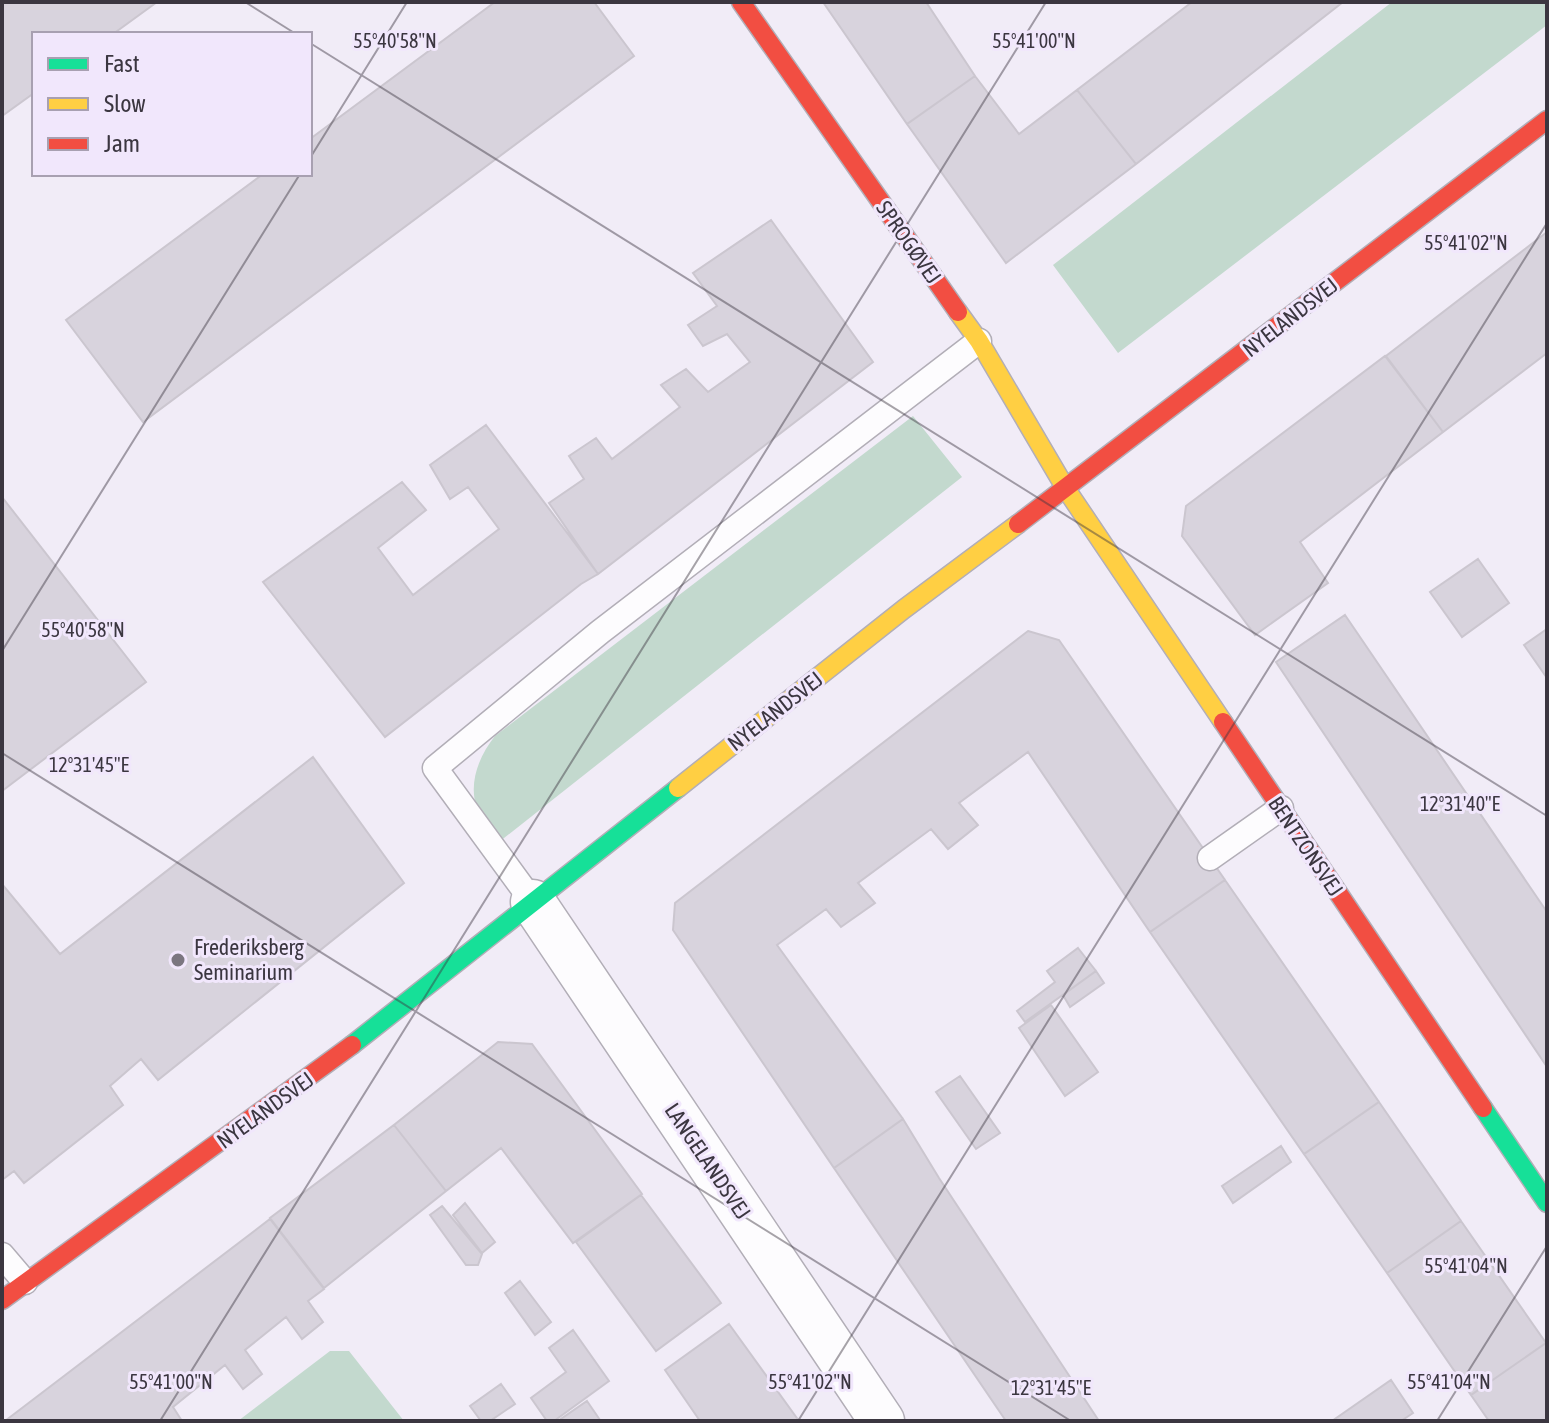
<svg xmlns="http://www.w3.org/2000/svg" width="1549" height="1423" viewBox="0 0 1549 1423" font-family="'Asap Condensed',sans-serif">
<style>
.green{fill:#c3d9ce}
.building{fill:#d8d3dd;stroke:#cbc6cf;stroke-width:2}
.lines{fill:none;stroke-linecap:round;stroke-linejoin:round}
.lane-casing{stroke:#b2aeb7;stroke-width:27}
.street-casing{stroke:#b2aeb7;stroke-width:47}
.fast-casing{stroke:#b2aeb7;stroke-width:21}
.slow-casing{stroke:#b2aeb7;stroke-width:21}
.jam-casing{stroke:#b2aeb7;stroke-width:21}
.lane{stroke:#fdfcfe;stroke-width:24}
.street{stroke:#fdfcfe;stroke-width:44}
.fast{stroke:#16e098;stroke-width:18}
.slow{stroke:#ffcf43;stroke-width:18}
.jam{stroke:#f24e42;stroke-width:18}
.ticks{fill:none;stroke:#3b3640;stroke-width:2;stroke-opacity:0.45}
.poi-dot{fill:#7b7680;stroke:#f1e7fc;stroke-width:3}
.labels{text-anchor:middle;stroke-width:6;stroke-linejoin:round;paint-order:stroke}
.street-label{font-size:22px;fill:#3b3640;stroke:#f1e7fc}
.poi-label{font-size:22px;fill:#3b3640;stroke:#f1e7fc;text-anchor:start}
.ticks-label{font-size:20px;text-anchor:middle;fill:#3b3640;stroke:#f1e7fc;stroke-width:6;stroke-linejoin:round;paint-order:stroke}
</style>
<rect width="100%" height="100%" fill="#f1ecf7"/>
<!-- green -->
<path class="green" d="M1392 2H1547V25L1118 353 1053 265Z
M913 416 962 477 499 842C492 832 481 821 477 809 468 783 479 756 495 736Z
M330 1351H349L404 1421H238Z"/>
<!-- building -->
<path class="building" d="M2 2H157L113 34H34V93L2 116Z
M495 2H594L634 56 143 422 66 320 263 174H310V139Z
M823 2H926L975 76 907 124Z
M1192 2H1343L1136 164 1077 90Z
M975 76 1019 134 1077 90 1136 164 1006 263 907 124Z
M771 220 873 362 598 574 549 503 584 479 569 456 596 438 612 459 680 407 661 385 686 369 708 392 750 362 727 334 703 346 688 325 717 306 693 273Z
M1547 232V353L1443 432 1386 356Z
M1385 356 1443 432 1300 542 1328 583 1255 635 1182 536 1186 506Z
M486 425 598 574 581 584 385 737 263 582 402 482 426 510 378 548 413 595 499 529 468 487 450 499 430 465Z
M2 497 146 682 2 791Z
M1478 559 1509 603 1462 637 1430 592Z
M1345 615 1547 912V1067L1276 662Z
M1547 629V678L1524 645Z
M1028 631 1059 640 1225 880 1150 932 1028 752 959 803 978 825 948 849 931 829 858 883 875 903 841 927 826 909 777 945 903 1119 834 1168 673 930 675 903Z
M313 757 404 883 158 1080 141 1059 110 1086 123 1105 24 1183 14 1171 2 1180V884L60 954Z
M1225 880 1379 1102 1304 1154 1150 932Z
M1078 948 1096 971 1025 1022 1017 1011 1055 982 1047 971Z
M1096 971 1104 983 1070 1007 1063 995Z
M1051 1005 1098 1072 1065 1096 1019 1028Z
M498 1042 532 1044 642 1194 573 1243 501 1148 446 1191 394 1125Z
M960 1076 1000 1133 976 1149 936 1092Z
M1379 1102 1461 1221 1387 1273 1304 1154Z
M903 1119 939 1178 1099 1421H1006L834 1168Z
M394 1125 446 1191 324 1288 270 1218Z
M1281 1146 1291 1162 1233 1203 1222 1186Z
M641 1195 721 1303 656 1351 576 1242Z
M465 1203 495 1242 482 1253 453 1215Z
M442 1206 482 1254 478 1265H466L430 1215Z
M270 1219 324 1289 308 1301 323 1322 302 1339 286 1317 245 1350 262 1374 243 1389 225 1365 173 1407 182 1421H5Z
M1461 1221 1546 1343 1471 1395 1387 1273Z
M520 1281 551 1322 535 1335 505 1293Z
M729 1324 799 1421H700L665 1370Z
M573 1330 609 1381 554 1421H547L531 1398 566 1372 549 1348Z
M1546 1343 1547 1421H1489L1471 1395Z
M1391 1380 1413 1413 1401 1421H1332Z
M501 1384 515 1404 490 1421H481L470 1406Z
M587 1401 600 1420 558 1421Z"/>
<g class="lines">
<!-- lane casing -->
<g class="lane-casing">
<path id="lane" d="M1210 858 1281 808
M533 902 435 768 600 632 979 341
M2 1255 25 1282"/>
</g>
<!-- street casing -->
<g class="street-casing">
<path id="street" d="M533 902 882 1421"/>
</g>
<!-- fast casing -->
<g class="fast-casing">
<path id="fast" d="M352 1045 678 788
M1483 1108 1547 1203"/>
</g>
<!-- slow casing -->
<g class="slow-casing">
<path id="slow" d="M958 312 979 341 1066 489 1223 722
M678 788 904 609 1018 524"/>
</g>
<!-- jam casing -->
<g class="jam-casing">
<path id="jam" d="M741 2 958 312
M1018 524 1547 120
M1223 722 1483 1108
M2 1300 352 1045"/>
</g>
<!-- lane -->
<use href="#lane" class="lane"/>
<!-- street -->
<use href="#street" class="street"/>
<!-- fast -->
<use href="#fast" class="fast"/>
<!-- slow -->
<use href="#slow" class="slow"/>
<!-- jam -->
<use href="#jam" class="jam"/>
</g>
<!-- ticks -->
<path class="ticks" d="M245 2 296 34M310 43 1547 816M310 158 407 2M2 651 300 174M2 753 1071 1421M160 1421 1046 2M798 1421 1547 223M1437 1421 1547 1246"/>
<!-- markers -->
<circle class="poi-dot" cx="178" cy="960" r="8"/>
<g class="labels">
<!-- street labels -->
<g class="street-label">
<text transform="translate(909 242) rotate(55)" y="8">SPROGØVEJ</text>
<text transform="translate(1290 317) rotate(-38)" y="8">NYELANDSVEJ</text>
<text transform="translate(775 711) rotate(-38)" y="8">NYELANDSVEJ</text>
<text transform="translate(1306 846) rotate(56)" y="8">BENTZONSVEJ</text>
<text transform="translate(265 1110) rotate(-36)" y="8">NYELANDSVEJ</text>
<text transform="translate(708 1161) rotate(56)" y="8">LANGELANDSVEJ</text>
</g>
<!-- poi labels -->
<g class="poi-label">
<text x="194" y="955">Frederiksberg<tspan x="194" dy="25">Seminarium</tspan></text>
</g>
</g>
<g class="ticks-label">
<text x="395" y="48">55°40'58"N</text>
<text x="1034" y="48">55°41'00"N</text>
<text x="1466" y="250">55°41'02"N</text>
<text x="83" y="637">55°40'58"N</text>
<text x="89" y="772">12°31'45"E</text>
<text x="1460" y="811">12°31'40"E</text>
<text x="1466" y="1273">55°41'04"N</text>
<text x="171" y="1389">55°41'00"N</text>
<text x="810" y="1389">55°41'02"N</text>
<text x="1449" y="1389">55°41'04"N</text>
<text x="1051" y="1395">12°31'45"E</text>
</g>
<!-- border -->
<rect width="1549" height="1423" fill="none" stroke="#3b3640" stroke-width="8"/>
<!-- legend -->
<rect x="32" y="32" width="280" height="144" fill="#f1e7fc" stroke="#a8a0b1" stroke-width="2"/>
<rect x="48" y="58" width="40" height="12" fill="#16e098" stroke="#a8a0b1" stroke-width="2"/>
<text x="104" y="72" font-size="24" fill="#3b3640">Fast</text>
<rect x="48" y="98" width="40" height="12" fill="#ffcf43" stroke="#a8a0b1" stroke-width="2"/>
<text x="104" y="112" font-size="24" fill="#3b3640">Slow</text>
<rect x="48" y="138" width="40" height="12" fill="#f24e42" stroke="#a8a0b1" stroke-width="2"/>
<text x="104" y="152" font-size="24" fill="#3b3640">Jam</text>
</svg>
